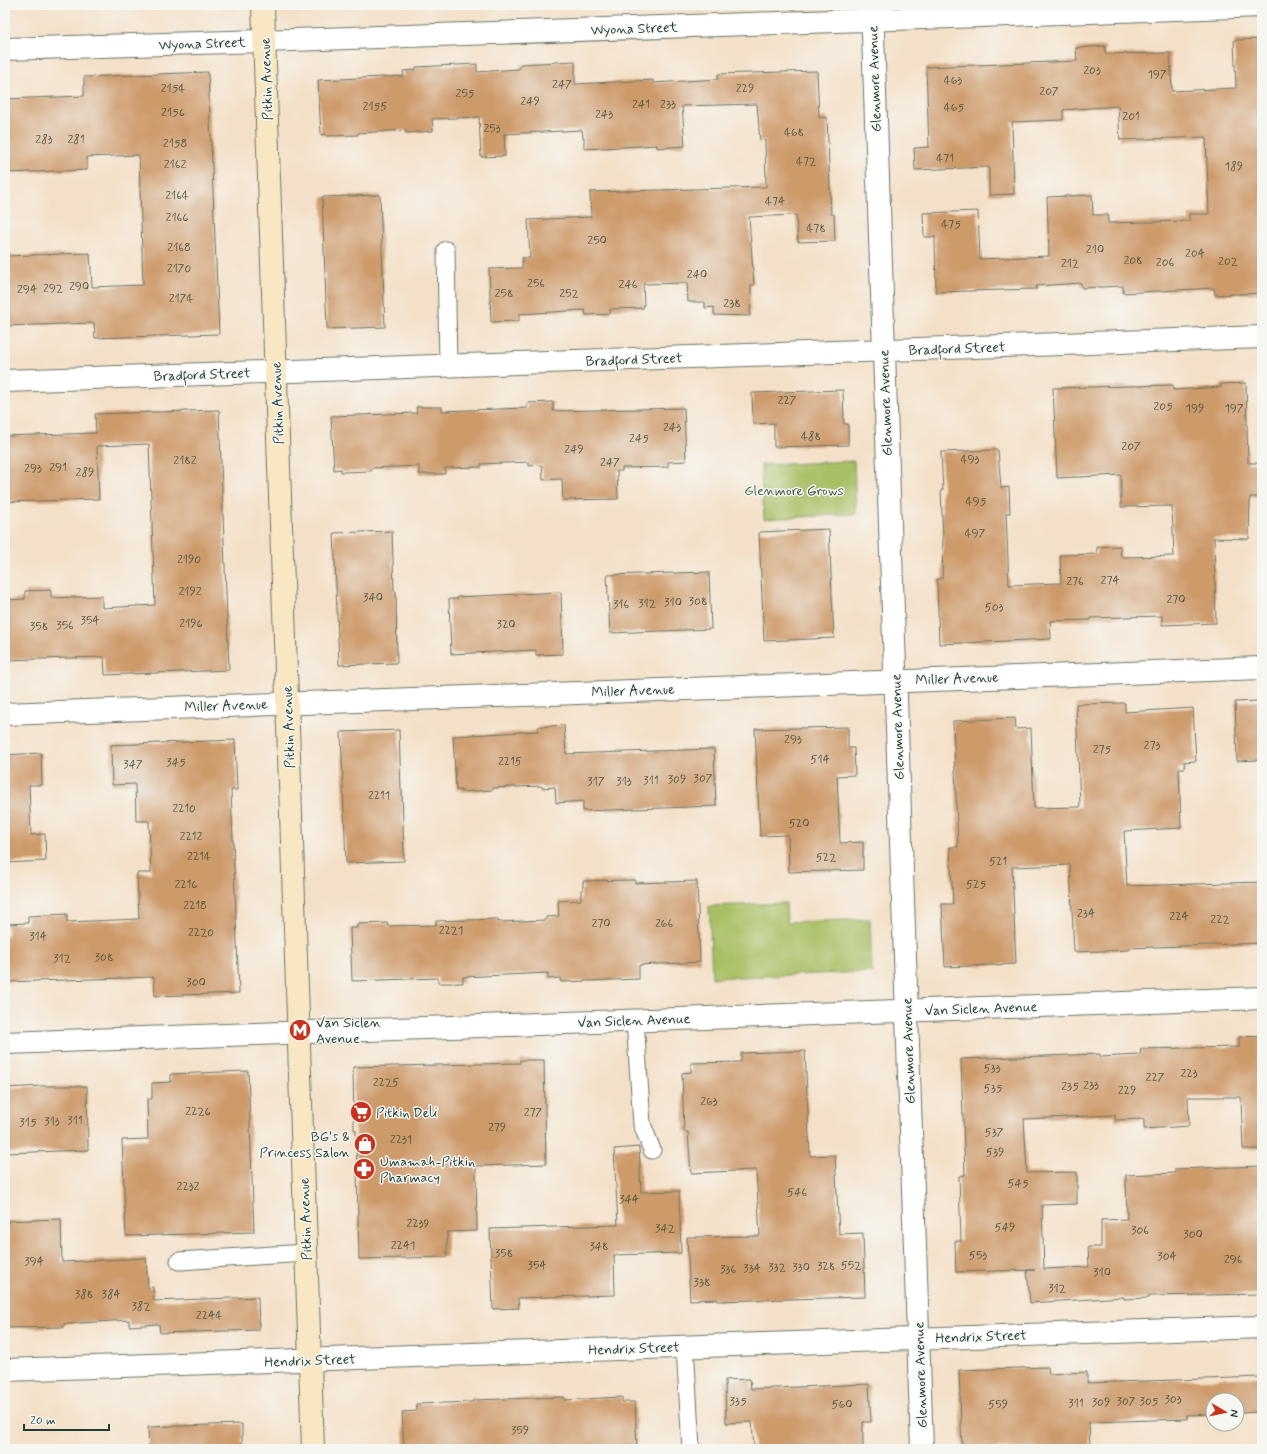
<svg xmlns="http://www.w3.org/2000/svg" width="1267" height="1454" viewBox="0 0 1267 1454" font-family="Mynerve,sans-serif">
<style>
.green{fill:#a8c065;stroke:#647e4c}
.building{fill:#cd9a6a}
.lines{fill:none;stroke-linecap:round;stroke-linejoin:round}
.lane-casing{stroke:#6a7668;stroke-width:19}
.street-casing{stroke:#6a7668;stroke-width:24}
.secondary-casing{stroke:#6a7668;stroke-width:24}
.lane{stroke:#fff;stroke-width:17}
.street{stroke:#fff;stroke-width:22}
.secondary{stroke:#f9e7c3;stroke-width:22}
.labels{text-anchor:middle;stroke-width:3;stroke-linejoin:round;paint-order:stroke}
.number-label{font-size:12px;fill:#4a5442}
.street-label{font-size:14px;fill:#1f3d34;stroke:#f6f6f2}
.park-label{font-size:14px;fill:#415e40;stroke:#f6f6f2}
.poi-label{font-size:14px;fill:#1f3d34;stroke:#f6f6f2;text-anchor:start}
</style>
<rect width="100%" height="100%" fill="#f6f6f2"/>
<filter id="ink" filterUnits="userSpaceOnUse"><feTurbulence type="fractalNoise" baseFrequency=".025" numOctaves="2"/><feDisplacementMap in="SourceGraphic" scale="8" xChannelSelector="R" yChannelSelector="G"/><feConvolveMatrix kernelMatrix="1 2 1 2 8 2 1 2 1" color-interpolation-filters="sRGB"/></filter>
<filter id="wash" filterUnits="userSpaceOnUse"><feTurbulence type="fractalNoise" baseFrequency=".012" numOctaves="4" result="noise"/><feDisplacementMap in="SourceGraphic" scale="16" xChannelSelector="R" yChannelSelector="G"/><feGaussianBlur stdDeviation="0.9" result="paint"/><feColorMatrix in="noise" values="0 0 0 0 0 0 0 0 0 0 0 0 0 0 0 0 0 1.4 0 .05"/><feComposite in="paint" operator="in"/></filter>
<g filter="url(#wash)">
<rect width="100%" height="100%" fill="#f4e0c8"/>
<!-- green -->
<path class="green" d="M854 461 856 514 764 519 761 465Z
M786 903 787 922 870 919 872 972 712 978 709 906Z"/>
<g id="blocks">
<!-- building -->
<path class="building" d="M1262 39V293L1215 295 1214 288 1123 293V286L1082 288 1081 283 1036 286 1037 289 936 292 935 237H924L923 213 978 211 980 259 1049 256 1047 197 1092 195 1093 215H1108V223L1189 221V214H1209L1206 137 1120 140 1118 106 1063 110V120L1012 122 1014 194 989 195V167L915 170 914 148 929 147 926 67 1077 61 1076 48 1105 46V54L1170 53 1172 91 1236 88 1234 40Z
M575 61V84L653 80V83L718 79V74L817 71 819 118 827 117 831 214H834L835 241 798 242 796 215 749 217 754 285H751L750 316 714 315V307L705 308V302H688L687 283 643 284 644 304 643 308 610 309V314L586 315 585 310 519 314V321L491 322 489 269 522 268V258H530L528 220 591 217 590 192 766 187 765 140 760 141 757 104 682 106 685 146 657 148V145L584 149V137L583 138 582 130 504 134 505 156 481 157 479 117 432 119 433 131 406 133V130L358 133V135L326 136V134L321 135 318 80 404 76 403 71 416 70V67L477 64V72L519 69 521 64Z
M208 72 219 334 95 338 94 323 5 326V256L90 253 92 287 143 285 139 155 87 157V170L5 173V99L84 96V77Z
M380 195 385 327 327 329 322 197Z
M1246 383 1248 463H1262V497H1250L1249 539 1214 538 1216 623 1162 625V616L1091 618V620L1050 621 1051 639 939 644 937 579H942L943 537 941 490H943L941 452 998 450 1001 488 1009 487 1010 513H1006L1009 585 1061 583 1060 555 1097 554V547L1120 546 1121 557 1174 556 1172 506 1121 507V475L1057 478 1053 388 1173 385V390L1221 387V384Z
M843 390 844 424H848V445L774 447V423L753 424 752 393Z
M553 402V411L684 408 686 461 668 462V467L622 468V471H617L618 499 563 500 562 479 543 480 542 465 529 466V462L481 464V467L445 468V474H419V466L371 468V471L341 472V469L334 470 331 416 417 413 416 407H442V411L527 408V403Z
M219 410 229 670 105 675 104 657 5 660V600L25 599V591L51 590V598L102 596V608L155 605 149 444 97 446 99 499 5 502V436L96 433 95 414Z
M829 529 834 638 764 641 759 532Z
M392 531 394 591H396L397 663 339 665 334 533Z
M709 572 711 629 610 633 607 575Z
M561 592 563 654 536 655V650L451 654 449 599H458L457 597Z
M1258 701 1259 709H1262V749H1260V760L1237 761 1235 702Z
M1125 703V712L1193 708 1196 761 1184 762 1185 768H1179L1181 828 1124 831 1127 886 1262 882V943L1129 948V950L1074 952 1070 865 1012 867 1016 964 945 967 942 904H953L950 847H958L953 721 1015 718 1016 729 1031 728 1034 808 1080 807 1076 704Z
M564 725 566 754 714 749 716 806 583 811V801L556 803 555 787 542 788 541 786 493 788V790L461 792V790H456L453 736 539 731 538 727Z
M848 727V748H854L855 775 837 776 840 843 863 842V870L789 872 788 835 760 836 755 729Z
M399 730 401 790H402L404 861 346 863 341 732Z
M235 740 237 790H231L239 993 155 996 154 977 5 982V937H8L7 924 28 923V916L67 914V922L139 919 137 873H151L149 821H136L135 784 112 785 111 745Z
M41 753 42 785H29L31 835 45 834 46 861 5 863V755Z
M635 880V883L697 881 700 962 639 965V979L561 982V978L548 979V973L463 977V983H438V978L352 981 350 928H357V924L387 923 388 926 436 925V921L498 919V922L546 920V917L559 916 558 901 581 900V890H583V881Z
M1262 1036V1149H1243L1241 1097H1188L1189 1126 1144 1129V1119L1115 1120V1115L1024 1119 1027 1173 1077 1172V1204L1042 1205 1044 1269 1089 1267 1088 1247H1101V1220L1127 1219 1126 1175 1175 1173V1169L1262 1166V1294L1149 1296V1298L1124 1299V1297L1030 1303 1027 1270H1035L956 1272 955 1241H961L959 1176 965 1175 961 1059 1100 1054V1057L1140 1055 1141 1049 1239 1047V1037Z
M805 1051 810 1156 835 1155 839 1234 863 1233 865 1297 717 1301V1299L690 1300 687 1237 760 1236 756 1170 691 1173 688 1132H684L682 1073 691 1072V1063L741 1062V1053Z
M520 1060H544L546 1164 476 1166 477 1231 447 1232V1257L359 1259 356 1130H354L353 1067 520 1063Z
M248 1071 254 1232 126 1236 122 1140 148 1139 147 1099H152V1083L171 1082V1074Z
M42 1086H87L88 1150 5 1153V1088Z
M639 1147 641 1192 679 1191 681 1253 614 1255 615 1295 518 1298 519 1308 493 1309 490 1229 618 1225 614 1149Z
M61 1219 62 1262 146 1258 148 1288 153 1287 154 1301 258 1297 259 1330 160 1333 159 1324 129 1326V1320L64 1324V1327L6 1328 5 1221Z
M1048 1367 1049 1374 1087 1372V1383L1262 1377V1412L1237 1413V1400H1213V1414L1187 1415V1419L1089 1422 1090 1449H962L959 1370Z
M750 1379 751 1389 869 1384 871 1422H863V1449H754L752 1422 726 1423 725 1380Z
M564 1397V1400L622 1397V1402H635L637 1449H404L402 1412 417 1411 416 1404 474 1402V1400Z
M242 1424V1449H149L148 1427Z"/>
</g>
</g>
<g filter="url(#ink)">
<use href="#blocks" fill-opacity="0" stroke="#6a7668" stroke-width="1"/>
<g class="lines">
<!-- lane casing -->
<g class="lane-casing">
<path id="lane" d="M446 250 448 366
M635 1020 642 1124 652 1150
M179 1261 306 1253
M685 1346 691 1449"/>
</g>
<!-- street casing -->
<g class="street-casing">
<path id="street" d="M872 5 922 1449
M5 49 264 41 1262 6
M5 381 1262 337
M5 714 1262 668
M5 1043 1262 998
M5 1370 1262 1327"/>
</g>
<!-- secondary casing -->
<g class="secondary-casing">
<path id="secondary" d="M263 5 313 1449"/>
</g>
<!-- lane -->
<use href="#lane" class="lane"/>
<!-- street -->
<use href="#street" class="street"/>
<!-- secondary -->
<use href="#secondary" class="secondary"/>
</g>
</g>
<!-- icons -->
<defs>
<g id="metro-disc" transform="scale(1.15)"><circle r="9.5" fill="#c8321e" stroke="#f6f6f2"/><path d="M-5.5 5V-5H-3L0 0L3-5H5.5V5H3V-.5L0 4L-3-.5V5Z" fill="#fff"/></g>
<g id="supermarket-disc" transform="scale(1.15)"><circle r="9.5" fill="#c8321e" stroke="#f6f6f2"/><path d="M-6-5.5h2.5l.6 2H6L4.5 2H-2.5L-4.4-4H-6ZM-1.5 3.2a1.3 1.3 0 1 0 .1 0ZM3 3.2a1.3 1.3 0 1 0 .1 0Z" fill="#fff"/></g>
<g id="shop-disc" transform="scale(1.15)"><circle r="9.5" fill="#c8321e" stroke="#f6f6f2"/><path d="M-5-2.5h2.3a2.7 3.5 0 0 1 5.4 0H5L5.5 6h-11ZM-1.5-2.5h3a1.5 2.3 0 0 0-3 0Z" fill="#fff"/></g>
<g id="pharmacy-disc" transform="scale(1.15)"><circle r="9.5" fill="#c8321e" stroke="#f6f6f2"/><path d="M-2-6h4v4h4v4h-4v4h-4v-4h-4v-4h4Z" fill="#fff"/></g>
</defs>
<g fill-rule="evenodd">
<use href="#metro-disc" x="300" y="1030"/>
<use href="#supermarket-disc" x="361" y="1112"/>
<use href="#shop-disc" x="365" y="1144"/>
<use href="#pharmacy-disc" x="364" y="1169"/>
</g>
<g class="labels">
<!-- number labels -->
<g class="number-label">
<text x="1092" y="74">203</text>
<text x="1157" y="78">197</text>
<text x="953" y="84">463</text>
<text x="562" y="88">247</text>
<text x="173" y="92">2154</text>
<text x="745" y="92">229</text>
<text x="1049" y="95">207</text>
<text x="465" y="97">255</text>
<text x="530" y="105">249</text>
<text x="641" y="108">241</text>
<text x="668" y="108">233</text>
<text x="375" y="110">2155</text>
<text x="954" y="111">465</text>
<text x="173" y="116">2156</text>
<text x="604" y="118">243</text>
<text x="1131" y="120">201</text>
<text x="492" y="132">253</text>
<text x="794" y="136">468</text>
<text x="44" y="143">283</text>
<text x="76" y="143">281</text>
<text x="175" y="147">2158</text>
<text x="945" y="162">471</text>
<text x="806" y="165">472</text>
<text x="175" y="168">2162</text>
<text x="1234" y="170">189</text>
<text x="177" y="199">2164</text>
<text x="775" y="205">474</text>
<text x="177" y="221">2166</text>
<text x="951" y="228">475</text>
<text x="816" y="232">478</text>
<text x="597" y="244">250</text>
<text x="179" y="251">2168</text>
<text x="1095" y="253">210</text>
<text x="1195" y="257">204</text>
<text x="1133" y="264">208</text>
<text x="1228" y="265">202</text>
<text x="1165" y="266">206</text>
<text x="1070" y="267">212</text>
<text x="179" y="272">2170</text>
<text x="697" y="278">240</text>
<text x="536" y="287">256</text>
<text x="628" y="288">246</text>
<text x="79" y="290">290</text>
<text x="53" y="292">292</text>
<text x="27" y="293">294</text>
<text x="504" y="297">258</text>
<text x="569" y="297">252</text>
<text x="181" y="302">2174</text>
<text x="732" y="307">238</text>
<text x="787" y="404">227</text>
<text x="1163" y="410">205</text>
<text x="1195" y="412">199</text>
<text x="1234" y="412">197</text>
<text x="672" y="431">243</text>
<text x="811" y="440">488</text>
<text x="639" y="442">245</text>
<text x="1131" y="450">207</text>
<text x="574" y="453">249</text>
<text x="970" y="463">493</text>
<text x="185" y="464">2182</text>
<text x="610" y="466">247</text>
<text x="58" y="471">291</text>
<text x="33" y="472">293</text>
<text x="85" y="476">289</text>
<text x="976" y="505">495</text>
<text x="975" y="537">497</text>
<text x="189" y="563">2190</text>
<text x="1110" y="584">274</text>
<text x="1075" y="585">276</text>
<text x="190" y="595">2192</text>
<text x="373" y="601">340</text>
<text x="1176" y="603">270</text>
<text x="698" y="605">308</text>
<text x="673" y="606">310</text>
<text x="647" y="607">312</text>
<text x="621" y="608">316</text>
<text x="994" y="611">503</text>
<text x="90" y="624">354</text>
<text x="191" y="627">2196</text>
<text x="506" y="628">320</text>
<text x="65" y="629">356</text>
<text x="39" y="630">358</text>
<text x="793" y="743">293</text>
<text x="1152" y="749">273</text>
<text x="1102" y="753">275</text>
<text x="820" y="763">514</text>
<text x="510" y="765">2215</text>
<text x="176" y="766">345</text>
<text x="133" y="768">347</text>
<text x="703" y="782">307</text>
<text x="677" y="783">309</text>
<text x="651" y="784">311</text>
<text x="596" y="785">317</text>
<text x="624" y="785">313</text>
<text x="379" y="799">2211</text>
<text x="184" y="812">2210</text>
<text x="799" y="827">520</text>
<text x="191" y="840">2212</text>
<text x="199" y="860">2214</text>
<text x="826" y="861">522</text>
<text x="998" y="865">521</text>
<text x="186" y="888">2216</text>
<text x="976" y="888">525</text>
<text x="195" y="909">2218</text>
<text x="1086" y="917">234</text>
<text x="1179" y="920">224</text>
<text x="1220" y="923">222</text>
<text x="601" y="927">270</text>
<text x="664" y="927">266</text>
<text x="451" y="934">2221</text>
<text x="201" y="936">2220</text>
<text x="38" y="940">314</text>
<text x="104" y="961">308</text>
<text x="62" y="962">312</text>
<text x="196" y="986">300</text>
<text x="992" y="1072">533</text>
<text x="1189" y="1077">223</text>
<text x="1155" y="1081">227</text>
<text x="386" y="1086">2225</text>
<text x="1091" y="1089">233</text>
<text x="1070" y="1090">235</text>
<text x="993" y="1092">535</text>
<text x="1127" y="1094">229</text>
<text x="709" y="1105">263</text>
<text x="198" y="1115">2226</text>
<text x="533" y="1116">277</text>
<text x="75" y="1124">311</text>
<text x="52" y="1125">313</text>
<text x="28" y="1126">315</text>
<text x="497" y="1131">279</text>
<text x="994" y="1136">537</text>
<text x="401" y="1143">2231</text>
<text x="995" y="1156">539</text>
<text x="1018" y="1187">545</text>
<text x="188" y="1190">2232</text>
<text x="797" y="1196">546</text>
<text x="629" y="1203">344</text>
<text x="418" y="1227">2239</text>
<text x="1005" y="1231">549</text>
<text x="665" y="1232">342</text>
<text x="1140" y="1234">306</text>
<text x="1193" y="1238">300</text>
<text x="403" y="1249">2241</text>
<text x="599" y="1250">348</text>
<text x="504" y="1257">358</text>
<text x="978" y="1259">553</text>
<text x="1167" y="1260">304</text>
<text x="1233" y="1263">296</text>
<text x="34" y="1265">394</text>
<text x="537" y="1269">354</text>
<text x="851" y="1269">552</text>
<text x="826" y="1270">328</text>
<text x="777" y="1271">332</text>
<text x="801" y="1271">330</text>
<text x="752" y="1272">334</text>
<text x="728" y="1273">336</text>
<text x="1102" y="1276">310</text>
<text x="702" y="1286">338</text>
<text x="1057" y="1292">312</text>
<text x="84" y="1298">388</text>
<text x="111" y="1298">384</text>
<text x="141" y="1310">382</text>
<text x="209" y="1319">2244</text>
<text x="1173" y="1403">303</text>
<text x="738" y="1405">335</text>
<text x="1126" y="1405">307</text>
<text x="1149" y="1405">305</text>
<text x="1101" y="1406">309</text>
<text x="1076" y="1407">311</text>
<text x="842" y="1408">560</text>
<text x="998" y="1408">559</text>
<text x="520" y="1434">359</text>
</g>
<!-- street labels -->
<g class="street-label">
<text transform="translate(634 28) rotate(-2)" y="5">Wyona Street</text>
<text transform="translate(202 43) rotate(-2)" y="5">Wyona Street</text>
<text transform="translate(266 79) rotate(-92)" y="5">Pitkin Avenue</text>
<text transform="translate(874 79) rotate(-92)" y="5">Glenmore Avenue</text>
<text transform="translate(957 348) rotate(-2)" y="5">Bradford Street</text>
<text transform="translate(634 359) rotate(-2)" y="5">Bradford Street</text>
<text transform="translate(202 374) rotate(-2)" y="5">Bradford Street</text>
<text transform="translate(277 403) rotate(-92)" y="5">Pitkin Avenue</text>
<text transform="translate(885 403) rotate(-92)" y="5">Glenmore Avenue</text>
<text transform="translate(957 678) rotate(-2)" y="5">Miller Avenue</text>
<text transform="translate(633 690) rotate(-2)" y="5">Miller Avenue</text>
<text transform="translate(226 705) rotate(-2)" y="5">Miller Avenue</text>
<text transform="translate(288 727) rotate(-92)" y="5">Pitkin Avenue</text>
<text transform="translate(897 727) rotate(-92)" y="5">Glenmore Avenue</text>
<text transform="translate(981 1008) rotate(-2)" y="5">Van Siclen Avenue</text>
<text transform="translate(634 1020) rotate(-2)" y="5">Van Siclen Avenue</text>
<text transform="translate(908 1051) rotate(-92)" y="5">Glenmore Avenue</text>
<text transform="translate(305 1219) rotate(-92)" y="5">Pitkin Avenue</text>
<text transform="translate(981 1336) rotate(-2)" y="5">Hendrix Street</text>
<text transform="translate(634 1348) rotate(-2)" y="5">Hendrix Street</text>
<text transform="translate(310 1360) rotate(-2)" y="5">Hendrix Street</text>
<text transform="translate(920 1375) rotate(-92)" y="5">Glenmore Avenue</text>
</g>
<!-- park labels -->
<g class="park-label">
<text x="794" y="495">Glenmore Grows</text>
</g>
<!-- poi labels -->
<g class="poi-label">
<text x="316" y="1027">Van Siclen<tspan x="316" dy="16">Avenue</tspan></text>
<text x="376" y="1117">Pitkin Deli</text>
<text x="350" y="1141" text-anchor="end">BG's &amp;<tspan x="350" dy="16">Princess Salon</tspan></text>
<text x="380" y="1166">Umamah-Pitkin<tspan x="380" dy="16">Pharmacy</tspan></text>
</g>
</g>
<!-- margin -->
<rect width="1267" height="1454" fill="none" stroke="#f6f6f2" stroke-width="20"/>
<!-- north arrow -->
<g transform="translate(1225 1412) rotate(99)"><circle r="19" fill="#f6f6f2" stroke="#a0aca6"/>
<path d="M0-3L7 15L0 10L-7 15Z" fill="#c8321e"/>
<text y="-6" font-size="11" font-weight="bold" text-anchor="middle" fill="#1f3d34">N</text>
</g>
<!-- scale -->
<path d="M24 1424v6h85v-6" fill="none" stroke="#1f3d34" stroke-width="2"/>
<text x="30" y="1424" font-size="12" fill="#1f3d34" stroke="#f6f6f2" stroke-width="3" paint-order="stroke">20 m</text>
</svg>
